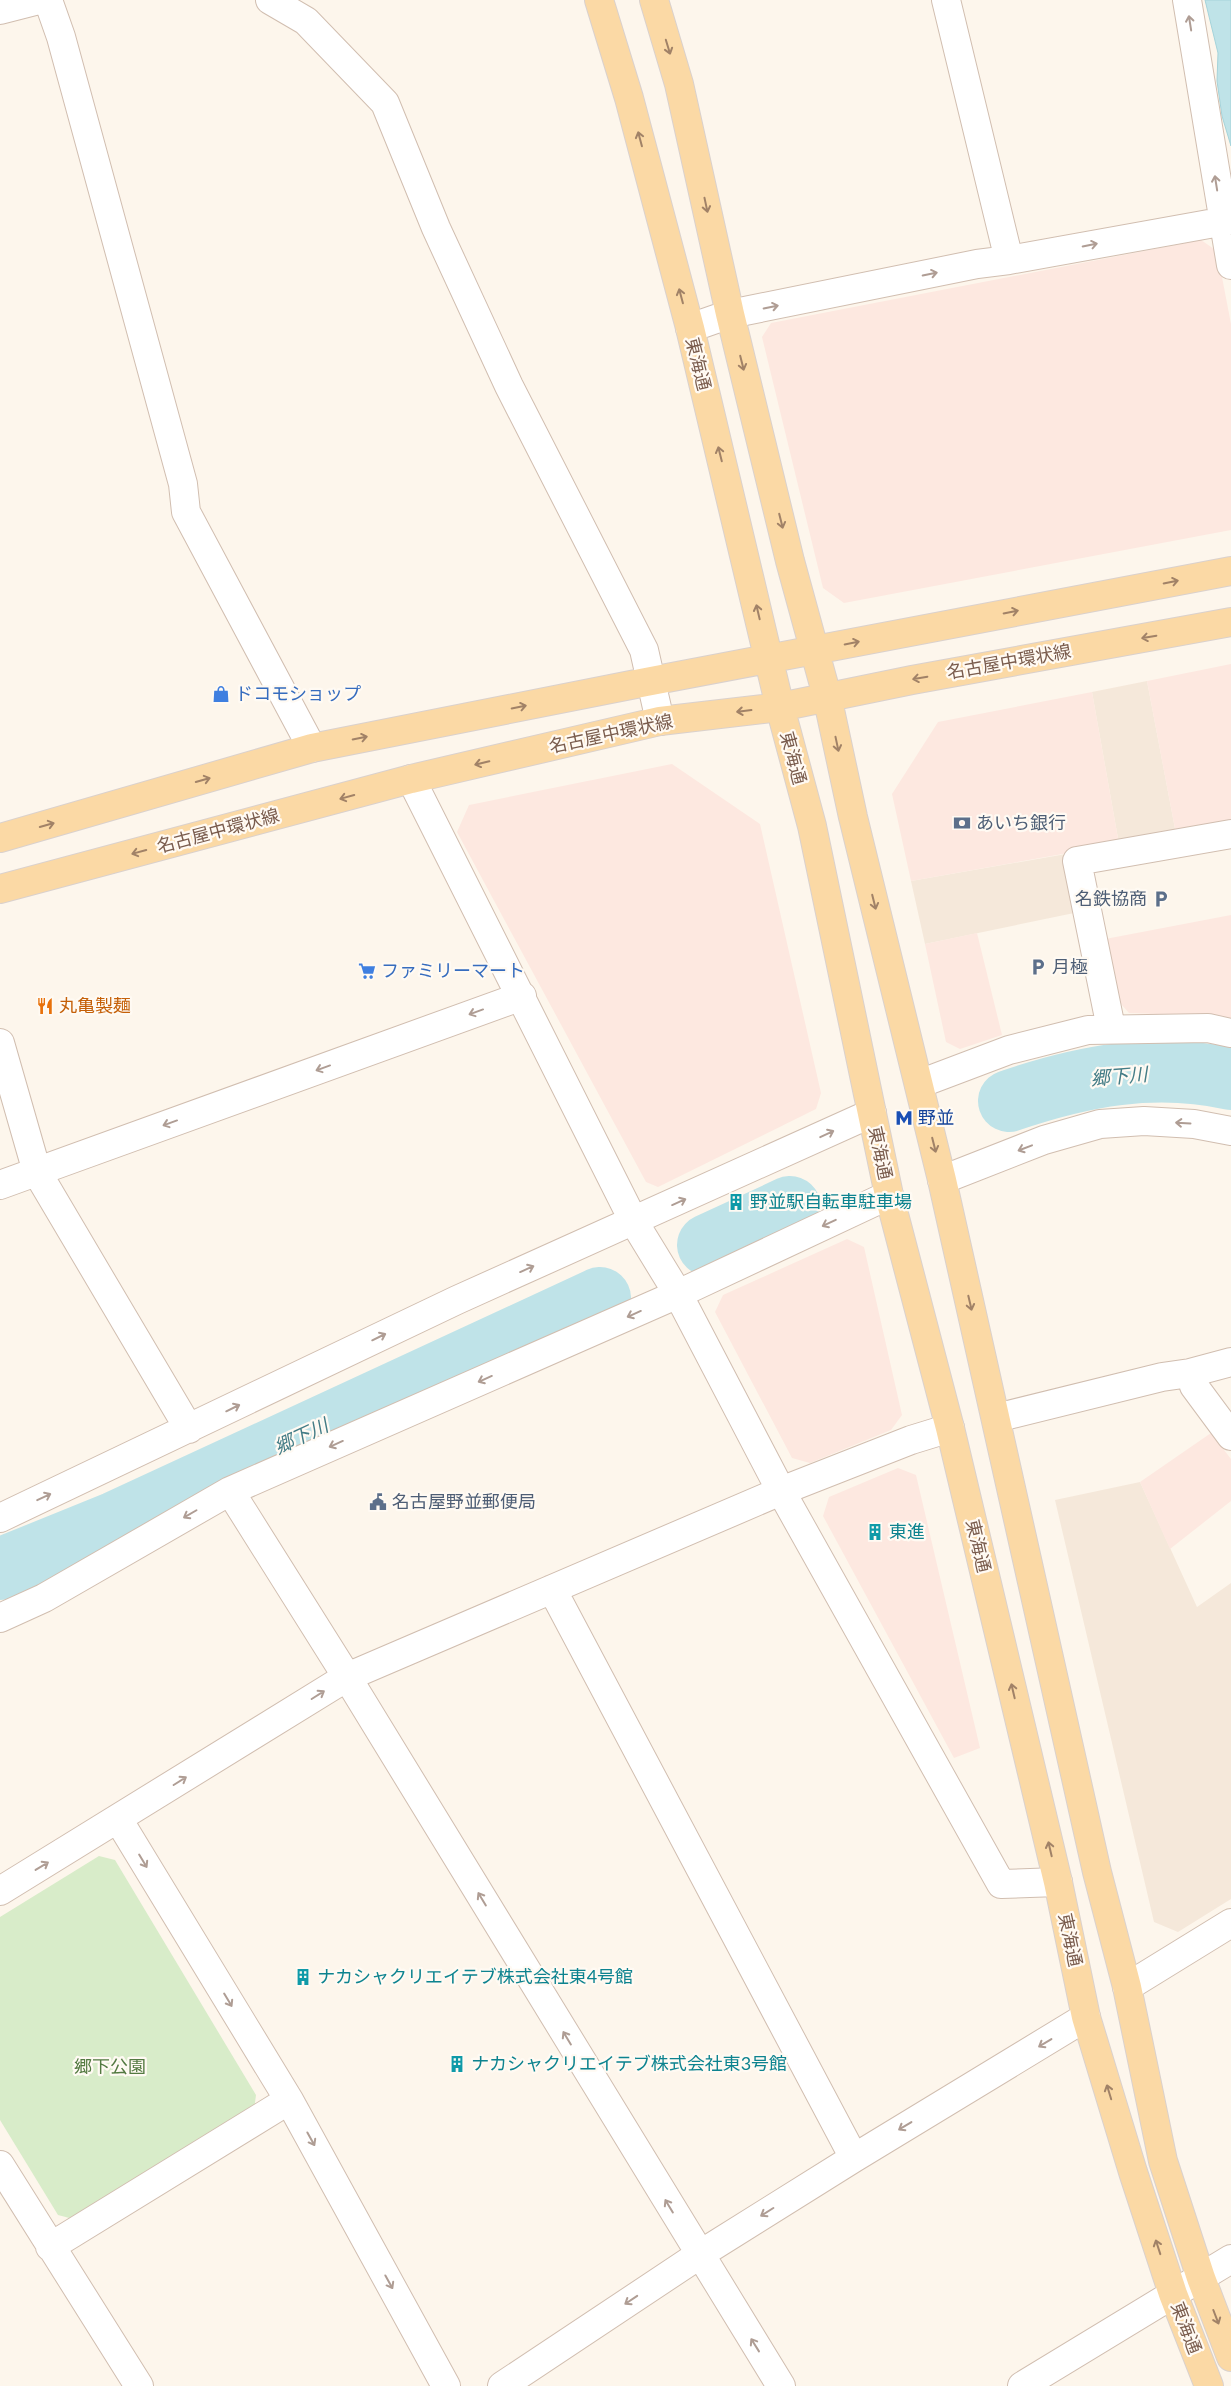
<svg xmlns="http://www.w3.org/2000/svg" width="1231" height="2386" viewBox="0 0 1231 2386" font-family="Lato,'Noto Sans JP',sans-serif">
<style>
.residential{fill:#f5e8da}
.commercial{fill:#fde8e0}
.green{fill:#d8ecc9}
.water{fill:#bfe3e8;stroke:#a5d3da}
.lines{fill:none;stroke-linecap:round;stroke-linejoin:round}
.river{stroke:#bfe3e8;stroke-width:62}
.minor-casing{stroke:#d1beb0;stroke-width:30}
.major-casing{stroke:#dad1cd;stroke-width:30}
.minor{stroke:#fff;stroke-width:28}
.major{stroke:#fbd9a5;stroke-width:28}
.oneway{stroke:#af9d94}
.oneway2{stroke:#a18267}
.labels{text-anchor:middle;stroke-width:4.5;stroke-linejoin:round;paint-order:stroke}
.street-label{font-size:18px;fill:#7a5c4d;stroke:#fffaf3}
.shop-label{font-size:18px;fill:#366cbe;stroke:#fffaf3;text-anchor:start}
.service-label{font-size:18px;fill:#4e5e75;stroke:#fffaf3;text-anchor:start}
.food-label{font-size:18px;fill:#c56008;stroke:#fffaf3;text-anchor:start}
.transit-label{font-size:18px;fill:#164399;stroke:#fffaf3;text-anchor:start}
.culture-label{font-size:18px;fill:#0d838f;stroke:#fffaf3;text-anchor:start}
.park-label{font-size:18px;fill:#537a41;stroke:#fffaf3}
.water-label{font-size:19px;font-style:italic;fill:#437c86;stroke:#fffaf3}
</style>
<rect width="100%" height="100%" fill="#fdf6ec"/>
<!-- residential -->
<path class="residential" d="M1147 681 1176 834 1119 844 1092 692Z
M1066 854 1079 912 925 944 911 881Z
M1140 1482 1197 1607 1231 1583V1899L1178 1932 1154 1922 1055 1500Z"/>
<!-- commercial -->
<path class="commercial" d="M1201 240 1217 251 1231 324V530L844 603 823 588 762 337 771 323Z
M1231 664V825L1176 834 1147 681Z
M1092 692 1119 844 911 881 892 794 938 722Z
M672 764 760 824 821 1093 816 1109 658 1187 646 1182 457 832 469 805Z
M1231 915V1020L1210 1016 1129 1013 1113 995 1100 940Z
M977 933 1002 1035 960 1049 946 1042 925 944Z
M847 1239 864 1247 902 1415 891 1430 810 1463 792 1458 715 1312 723 1295Z
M1211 1433 1231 1459V1501L1170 1549 1140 1482Z
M898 1468 916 1475 980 1748 954 1758 823 1516 829 1497Z"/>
<!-- green -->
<path class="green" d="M99 1856 115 1860 256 2095 254 2110 77 2220 58 2215 0 2120V1917Z"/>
<!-- water -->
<path class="water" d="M1205 0H1231V146L1222 116 1217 81 1218 53Z"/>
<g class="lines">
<!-- river -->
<path class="river" d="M1009 1101C1082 1076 1154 1062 1231 1079
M708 1245 790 1207
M0 1569 116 1522 600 1298"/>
<!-- minor casing -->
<g class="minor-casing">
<path id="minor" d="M48 0 61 37 183 484 186 512 312 748
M270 0 306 21 385 103 436 228 509 386 644 650 660 721
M946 0 1009 260
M1187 0 1231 265
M0 10 39 0
M690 328 730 314 977 264 1009 260 1231 220
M411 779 634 1222 678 1294 781 1491 1001 1884 1058 1882
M1111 1028 1077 861 1231 834
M0 1043 37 1172 189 1429
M919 1084 1009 1050 1088 1030 1208 1028 1231 1033
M942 1180 1044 1140 1100 1124 1144 1121 1194 1124 1231 1131
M0 1185 522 996
M1190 1373 1194 1386 1231 1436
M996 1418 1162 1377 1190 1373 1231 1362
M230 1491 347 1677 781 2386
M0 1518 457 1300 872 1113
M552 1589 854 2158
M0 1618 44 1598 230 1491 678 1294 889 1195
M118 1819 289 2100 446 2386
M0 1891 347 1677 781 1491 911 1440 950 1428
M1127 1987 1231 1923
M0 2165 139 2386
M50 2247 289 2100
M502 2386 699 2255 854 2158 1086 2017
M1022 2386 1231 2259"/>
</g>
<!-- major casing -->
<g class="major-casing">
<path id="major" d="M599 0 629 98 690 328 780 707 812 826 889 1195 950 1428 1058 1882 1086 2017 1133 2172 1173 2294 1209 2386
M654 0 679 84 730 314 790 561 827 696 853 817 942 1180 1097 1872 1127 1987 1163 2161 1201 2278 1231 2357
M0 838 312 748 646 682 1231 571
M0 889 411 779 660 721 780 707 912 680 1231 622"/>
</g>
<!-- minor -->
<use href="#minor" class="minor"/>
<!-- major -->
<use href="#major" class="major"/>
</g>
<!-- one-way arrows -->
<defs><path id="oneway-shaft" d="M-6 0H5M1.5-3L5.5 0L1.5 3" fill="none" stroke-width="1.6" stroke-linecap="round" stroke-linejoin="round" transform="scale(1.25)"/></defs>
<g class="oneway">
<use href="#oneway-shaft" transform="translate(1190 23) rotate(-99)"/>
<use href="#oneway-shaft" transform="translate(1216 183) rotate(-99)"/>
<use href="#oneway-shaft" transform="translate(1090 245) rotate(-11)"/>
<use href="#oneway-shaft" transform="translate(930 274) rotate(-12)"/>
<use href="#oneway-shaft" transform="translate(771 307) rotate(-12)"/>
<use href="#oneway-shaft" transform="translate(476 1012) rotate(160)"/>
<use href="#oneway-shaft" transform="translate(323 1068) rotate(160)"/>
<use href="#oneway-shaft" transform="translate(170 1123) rotate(160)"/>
<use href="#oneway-shaft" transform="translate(1183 1123) rotate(-177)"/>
<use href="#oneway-shaft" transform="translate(827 1134) rotate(-25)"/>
<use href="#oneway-shaft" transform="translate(1025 1148) rotate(159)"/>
<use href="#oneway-shaft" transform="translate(679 1202) rotate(-24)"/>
<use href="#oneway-shaft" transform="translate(829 1223) rotate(155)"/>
<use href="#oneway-shaft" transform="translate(527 1269) rotate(-24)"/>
<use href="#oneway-shaft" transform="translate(634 1314) rotate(156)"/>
<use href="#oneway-shaft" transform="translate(379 1337) rotate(-26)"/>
<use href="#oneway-shaft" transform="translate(485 1379) rotate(156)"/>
<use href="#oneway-shaft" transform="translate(233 1408) rotate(-26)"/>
<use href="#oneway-shaft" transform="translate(336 1444) rotate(156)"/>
<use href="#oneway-shaft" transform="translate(44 1497) rotate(-25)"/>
<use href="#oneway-shaft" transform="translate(190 1514) rotate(150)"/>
<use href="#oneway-shaft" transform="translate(318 1695) rotate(-32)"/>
<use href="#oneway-shaft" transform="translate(180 1781) rotate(-32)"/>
<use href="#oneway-shaft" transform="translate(143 1861) rotate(59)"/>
<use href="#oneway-shaft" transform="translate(42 1866) rotate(-31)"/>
<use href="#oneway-shaft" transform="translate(482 1899) rotate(-121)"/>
<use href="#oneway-shaft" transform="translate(228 2000) rotate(59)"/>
<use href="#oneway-shaft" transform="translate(567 2038) rotate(-121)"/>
<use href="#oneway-shaft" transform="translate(1045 2043) rotate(149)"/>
<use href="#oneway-shaft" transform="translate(905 2126) rotate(149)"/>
<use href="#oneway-shaft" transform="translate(311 2139) rotate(61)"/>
<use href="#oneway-shaft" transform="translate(669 2206) rotate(-121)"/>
<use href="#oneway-shaft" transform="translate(767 2212) rotate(148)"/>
<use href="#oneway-shaft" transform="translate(389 2282) rotate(61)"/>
<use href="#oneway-shaft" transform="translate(631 2300) rotate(146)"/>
<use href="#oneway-shaft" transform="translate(755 2345) rotate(-122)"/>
</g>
<g class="oneway2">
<use href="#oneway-shaft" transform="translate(668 47) rotate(73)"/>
<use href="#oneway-shaft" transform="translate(640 139) rotate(-105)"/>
<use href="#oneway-shaft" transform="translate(706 205) rotate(78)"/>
<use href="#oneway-shaft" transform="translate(681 296) rotate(-105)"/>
<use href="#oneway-shaft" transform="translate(742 363) rotate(76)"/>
<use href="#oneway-shaft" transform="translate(720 454) rotate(-104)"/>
<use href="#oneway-shaft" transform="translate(781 521) rotate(76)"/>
<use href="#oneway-shaft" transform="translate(1171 582) rotate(-11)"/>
<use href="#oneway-shaft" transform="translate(758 612) rotate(-103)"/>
<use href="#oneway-shaft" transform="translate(1011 612) rotate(-11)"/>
<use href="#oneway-shaft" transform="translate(1149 637) rotate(170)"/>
<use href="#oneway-shaft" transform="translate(852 643) rotate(-11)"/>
<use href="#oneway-shaft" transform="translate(920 678) rotate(170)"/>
<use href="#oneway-shaft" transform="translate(519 707) rotate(-11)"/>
<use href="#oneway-shaft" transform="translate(744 711) rotate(173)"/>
<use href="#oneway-shaft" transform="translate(360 738) rotate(-11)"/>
<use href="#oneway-shaft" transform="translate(837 744) rotate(78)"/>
<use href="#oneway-shaft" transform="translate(482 763) rotate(167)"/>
<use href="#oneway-shaft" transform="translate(203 780) rotate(-16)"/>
<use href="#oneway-shaft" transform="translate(347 797) rotate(165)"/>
<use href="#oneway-shaft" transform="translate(47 825) rotate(-16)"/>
<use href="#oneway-shaft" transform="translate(139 852) rotate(165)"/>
<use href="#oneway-shaft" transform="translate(874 902) rotate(76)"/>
<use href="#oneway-shaft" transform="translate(934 1145) rotate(76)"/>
<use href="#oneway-shaft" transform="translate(970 1303) rotate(77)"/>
<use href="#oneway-shaft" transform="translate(1013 1691) rotate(-103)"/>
<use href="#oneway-shaft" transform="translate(1050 1849) rotate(-103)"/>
<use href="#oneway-shaft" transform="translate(1109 2092) rotate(-107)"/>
<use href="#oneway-shaft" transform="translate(1158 2247) rotate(-108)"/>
<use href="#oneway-shaft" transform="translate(1216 2317) rotate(69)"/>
</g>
<!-- icons -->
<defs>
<g id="shop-bare" transform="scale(1.35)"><path d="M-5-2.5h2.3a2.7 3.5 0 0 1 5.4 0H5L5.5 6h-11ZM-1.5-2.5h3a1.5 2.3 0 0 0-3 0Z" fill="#3f7fe0" stroke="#fffaf3" stroke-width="2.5" paint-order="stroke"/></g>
<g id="bank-bare" transform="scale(1.35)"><path d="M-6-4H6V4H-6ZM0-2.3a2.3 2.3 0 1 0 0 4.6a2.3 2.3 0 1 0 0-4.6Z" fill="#5c6f8a" stroke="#fffaf3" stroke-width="2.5" paint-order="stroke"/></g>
<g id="parking-bare" transform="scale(1.35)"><path d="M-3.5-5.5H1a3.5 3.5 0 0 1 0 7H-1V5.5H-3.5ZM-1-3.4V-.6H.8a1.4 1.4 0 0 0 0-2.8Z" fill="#5c6f8a" stroke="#fffaf3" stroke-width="2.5" paint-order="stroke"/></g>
<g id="supermarket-bare" transform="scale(1.35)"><path d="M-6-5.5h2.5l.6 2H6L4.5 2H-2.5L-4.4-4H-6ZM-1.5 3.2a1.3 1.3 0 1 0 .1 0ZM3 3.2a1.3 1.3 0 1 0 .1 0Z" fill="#3f7fe0" stroke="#fffaf3" stroke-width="2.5" paint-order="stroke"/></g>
<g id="restaurant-bare" transform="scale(1.35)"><path d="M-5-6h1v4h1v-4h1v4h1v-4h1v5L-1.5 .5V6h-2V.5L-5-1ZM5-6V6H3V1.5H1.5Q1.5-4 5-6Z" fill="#e8710a" stroke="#fffaf3" stroke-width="2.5" paint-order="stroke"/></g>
<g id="metro-bare" transform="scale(1.35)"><path d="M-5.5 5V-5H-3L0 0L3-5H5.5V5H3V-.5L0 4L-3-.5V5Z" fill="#1a4fb4" stroke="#fffaf3" stroke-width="2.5" paint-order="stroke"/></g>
<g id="building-bare" transform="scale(1.35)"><path d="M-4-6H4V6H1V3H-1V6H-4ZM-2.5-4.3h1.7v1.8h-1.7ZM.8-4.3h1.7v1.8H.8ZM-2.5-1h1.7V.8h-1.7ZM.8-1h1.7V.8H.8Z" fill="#0f9aa8" stroke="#fffaf3" stroke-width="2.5" paint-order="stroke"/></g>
<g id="civic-bare" transform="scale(1.35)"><path d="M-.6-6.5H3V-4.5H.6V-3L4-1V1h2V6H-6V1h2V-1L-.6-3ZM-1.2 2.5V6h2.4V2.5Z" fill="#5c6f8a" stroke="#fffaf3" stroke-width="2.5" paint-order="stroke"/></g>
</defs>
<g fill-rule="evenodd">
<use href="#shop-bare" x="221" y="694"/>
<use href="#bank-bare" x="962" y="823"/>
<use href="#parking-bare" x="1161" y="899"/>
<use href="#parking-bare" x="1038" y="967"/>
<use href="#supermarket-bare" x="367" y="971"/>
<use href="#restaurant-bare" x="45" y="1006"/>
<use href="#metro-bare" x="904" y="1118"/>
<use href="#building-bare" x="736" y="1202"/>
<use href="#civic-bare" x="378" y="1502"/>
<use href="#building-bare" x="875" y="1532"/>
<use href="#building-bare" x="303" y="1977"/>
<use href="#building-bare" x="457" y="2064"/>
</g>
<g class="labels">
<!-- street labels -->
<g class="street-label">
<text transform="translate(698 364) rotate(76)" y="6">東海通</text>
<text transform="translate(1009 662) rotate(-10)" y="6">名古屋中環状線</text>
<text transform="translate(611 734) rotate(-12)" y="6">名古屋中環状線</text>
<text transform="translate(793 758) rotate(75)" y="6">東海通</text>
<text transform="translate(218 831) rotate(-15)" y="6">名古屋中環状線</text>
<text transform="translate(880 1153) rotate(78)" y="6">東海通</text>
<text transform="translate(978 1546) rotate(77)" y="6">東海通</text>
<text transform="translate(1070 1940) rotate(78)" y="6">東海通</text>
<text transform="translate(1186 2328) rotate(69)" y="6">東海通</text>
</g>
<!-- shop labels -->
<g class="shop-label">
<text x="235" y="700">ドコモショップ</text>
<text x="381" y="977">ファミリーマート</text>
</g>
<!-- service labels -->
<g class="service-label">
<text x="976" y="829">あいち銀行</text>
<text x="1147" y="905" text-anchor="end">名鉄協商</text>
<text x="1052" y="973">月極</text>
<text x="392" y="1508">名古屋野並郵便局</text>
</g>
<!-- food labels -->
<g class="food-label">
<text x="59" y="1012">丸亀製麺</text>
</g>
<!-- transit labels -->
<g class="transit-label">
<text x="918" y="1124">野並</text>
</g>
<!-- culture labels -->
<g class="culture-label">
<text x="750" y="1208">野並駅自転車駐車場</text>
<text x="889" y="1538">東進</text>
<text x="317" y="1983">ナカシャクリエイテブ株式会社東4号館</text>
<text x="471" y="2070">ナカシャクリエイテブ株式会社東3号館</text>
</g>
<!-- park labels -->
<g class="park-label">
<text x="110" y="2073">郷下公園</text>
</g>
<!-- water labels -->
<g class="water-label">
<text transform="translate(1119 1076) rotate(-5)" y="7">郷下川</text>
<text transform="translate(301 1436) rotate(-25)" y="7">郷下川</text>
</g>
</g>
</svg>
